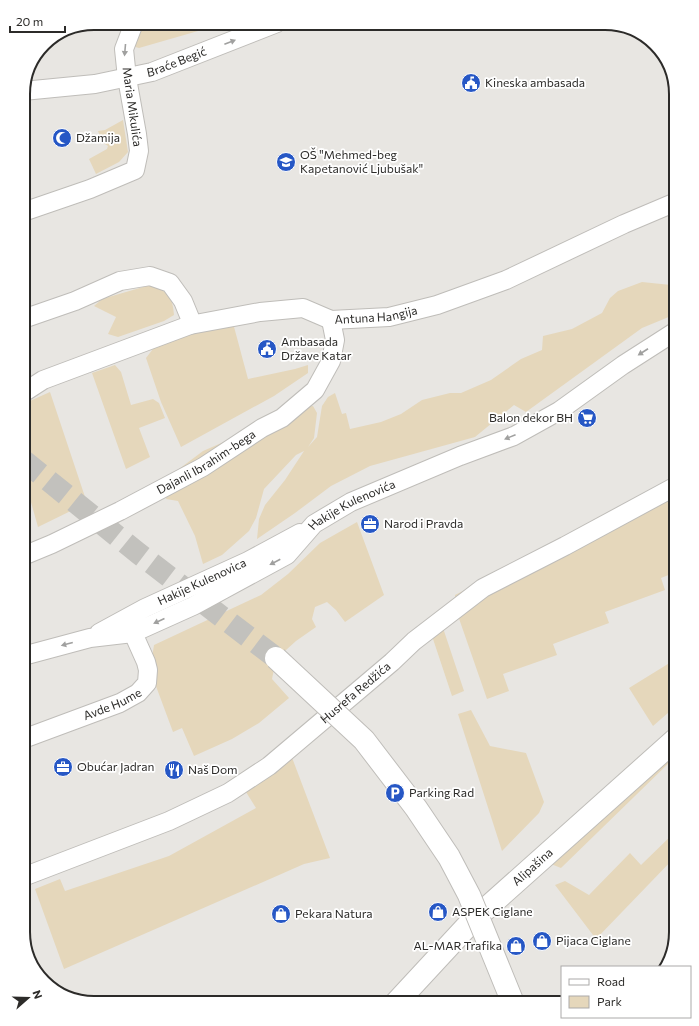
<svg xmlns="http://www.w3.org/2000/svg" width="699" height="1026" viewBox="0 0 699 1026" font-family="Commissioner,sans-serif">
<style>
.green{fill:#e5d7bb}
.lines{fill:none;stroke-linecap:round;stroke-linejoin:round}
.secondary-tunnel{stroke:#c2c1bd;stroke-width:22;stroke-dasharray:22 11;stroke-linecap:butt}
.street-casing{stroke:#bfbdb9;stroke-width:20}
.primary-casing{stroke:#bfbdb9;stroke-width:24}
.street{stroke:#fff;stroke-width:18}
.primary{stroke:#fff;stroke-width:22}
.secondary-bridge-casing{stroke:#bfbdb9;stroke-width:24;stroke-linecap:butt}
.secondary-bridge{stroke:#fff;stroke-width:22}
.oneway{fill:#a0a09f}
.labels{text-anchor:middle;stroke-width:3.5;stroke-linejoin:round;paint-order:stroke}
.street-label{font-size:12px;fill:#2c2b29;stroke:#fff}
.poi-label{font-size:12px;fill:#2c2b29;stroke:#fff;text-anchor:start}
.rim{fill:none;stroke:#2c2b29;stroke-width:2}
</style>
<rect width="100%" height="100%" fill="#e8e6e2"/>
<!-- green -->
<path class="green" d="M133 23H202L205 29 139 48 128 45Z
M123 120 128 152 119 162 96 174 89 159 107 149 108 146 102 142 98 131 105 130Z
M676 272V314L642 328 526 412 514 405 475 437 370 466 331 486 295 513 257 539 259 519 265 505 285 480 304 451 296 455 264 489 256 518 249 531 222 555 203 564 195 536 178 501 166 499 171 475 203 451 304 407 313 406 317 413 314 438 308 447 317 437 322 406 328 397 335 393 342 414 346 413 350 429 381 422 401 414 422 400 450 393H461L491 380 521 359 542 350 543 336 572 329 602 313 610 298 618 291 642 282 671 285 668 275Z
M150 285C167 291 173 296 174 315L164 321 118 337 108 334 116 317 94 306 102 299Z
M233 323 248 379 295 369 308 365V373L274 396 181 447 161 402 146 358 156 345 192 332Z
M115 365 121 372 131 405 153 399 159 403 165 418 139 428 150 457 126 469 92 373Z
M50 392 87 503 38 527 23 474V404Z
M676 481V572L661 578 665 590 605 612 609 623 553 644 557 655 503 674 509 691 487 699 455 607V595Z
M357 522 384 595 345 622 336 610 327 602 315 607 312 619 316 627 296 641 276 659 272 679 289 698 259 723 232 739 194 756 182 728 173 732 150 670 154 645 261 595 288 574 320 543Z
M438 613 464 691 452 696 427 621Z
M676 659V706L653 726 629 688Z
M471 710 490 746 526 753 544 802 539 813 502 851 458 714Z
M676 746V755L673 759 561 868 551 864Z
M288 747 330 858 304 864 64 969 35 889 60 879 65 891 169 856 256 808 241 784Z
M676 831V856L596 939 555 885 565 881 589 895 630 853 641 865Z"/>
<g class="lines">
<!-- secondary-tunnel -->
<path class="secondary-tunnel" d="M23 460 138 553 276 658"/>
<!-- street casing -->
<g class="street-casing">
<g id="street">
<path id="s1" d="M23 91 95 84 152 72 277 23"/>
<path d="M23 212 90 189 135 170 139 151 137 134 127 78 124 49 134 23"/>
<path d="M23 319 75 301 120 281 150 276 170 283 183 301 190 318V325"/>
<path id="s2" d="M23 393 43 380 190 325 260 312 303 308 331 320 389 317 437 305 506 280 624 224 676 202"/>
<path id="s3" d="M23 556 52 544 120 511 203 467 262 428 282 418 315 390 331 361 335 340 331 320"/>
<path id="s4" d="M99 633 145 608 248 561 300 533"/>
<path id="s5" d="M23 656 90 638 133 633 193 606 287 555 314 524 351 502 460 456 514 436 559 411 623 365 676 331"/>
<path id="s6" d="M23 739 120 703 138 693 147 683 148 670 146 662 133 633"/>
<path id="s7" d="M23 877 169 821 228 793 269 766 392 662 414 641 483 588 565 546 676 486"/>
</g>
</g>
<!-- primary casing -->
<g class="primary-casing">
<g id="primary">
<path id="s8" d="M396 1003 471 922 676 739"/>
</g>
</g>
<!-- street -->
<use href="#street" class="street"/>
<!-- primary -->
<use href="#primary" class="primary"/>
<!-- secondary-bridge casing -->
<g class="secondary-bridge-casing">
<path id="secondary-bridge" d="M276 658 364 740 416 808 449 857 469 895 513 1003"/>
</g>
<!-- secondary-bridge -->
<use href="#secondary-bridge" class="secondary-bridge"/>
</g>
<!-- one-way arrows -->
<defs><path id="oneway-solid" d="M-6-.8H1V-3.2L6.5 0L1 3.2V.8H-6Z"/></defs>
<g class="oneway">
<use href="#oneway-solid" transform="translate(230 42) rotate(-21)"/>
<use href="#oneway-solid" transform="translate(125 50) rotate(95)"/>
<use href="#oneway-solid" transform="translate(643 352) rotate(147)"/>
<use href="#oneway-solid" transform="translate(510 437) rotate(158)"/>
<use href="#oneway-solid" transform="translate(275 562) rotate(152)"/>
<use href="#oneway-solid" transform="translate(159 621) rotate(156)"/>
<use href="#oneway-solid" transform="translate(67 644) rotate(165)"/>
</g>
<!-- icons -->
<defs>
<g id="civic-disc" transform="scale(1)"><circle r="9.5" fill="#2657c5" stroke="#fff"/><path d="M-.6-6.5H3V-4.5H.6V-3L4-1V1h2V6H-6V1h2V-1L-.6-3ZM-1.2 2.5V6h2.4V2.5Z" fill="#fff"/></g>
<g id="mosque-disc" transform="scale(1)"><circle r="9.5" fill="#2657c5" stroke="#fff"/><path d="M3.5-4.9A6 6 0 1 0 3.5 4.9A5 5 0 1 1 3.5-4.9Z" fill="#fff"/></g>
<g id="school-disc" transform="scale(1)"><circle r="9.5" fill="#2657c5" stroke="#fff"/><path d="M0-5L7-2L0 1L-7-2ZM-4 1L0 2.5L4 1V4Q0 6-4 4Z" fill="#fff"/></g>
<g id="supermarket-disc" transform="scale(1)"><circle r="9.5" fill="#2657c5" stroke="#fff"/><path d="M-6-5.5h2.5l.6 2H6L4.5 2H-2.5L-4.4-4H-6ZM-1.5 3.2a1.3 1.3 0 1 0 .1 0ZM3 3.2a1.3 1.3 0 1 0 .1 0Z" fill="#fff"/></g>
<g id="office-disc" transform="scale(1)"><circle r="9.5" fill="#2657c5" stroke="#fff"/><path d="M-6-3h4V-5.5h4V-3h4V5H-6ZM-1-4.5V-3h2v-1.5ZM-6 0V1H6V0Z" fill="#fff"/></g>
<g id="restaurant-disc" transform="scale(1)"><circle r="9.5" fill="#2657c5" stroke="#fff"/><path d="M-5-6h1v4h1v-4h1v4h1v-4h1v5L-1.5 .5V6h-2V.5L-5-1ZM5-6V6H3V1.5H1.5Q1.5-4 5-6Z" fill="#fff"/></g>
<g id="parking-disc" transform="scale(1)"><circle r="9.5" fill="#2657c5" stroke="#fff"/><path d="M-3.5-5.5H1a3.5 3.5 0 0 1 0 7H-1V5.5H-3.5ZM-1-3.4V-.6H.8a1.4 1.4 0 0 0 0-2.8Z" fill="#fff"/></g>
<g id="shop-disc" transform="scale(1)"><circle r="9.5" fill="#2657c5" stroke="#fff"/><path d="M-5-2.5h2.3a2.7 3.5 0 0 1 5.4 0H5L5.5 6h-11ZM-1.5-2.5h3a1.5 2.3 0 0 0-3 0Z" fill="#fff"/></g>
</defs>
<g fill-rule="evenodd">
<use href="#civic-disc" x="471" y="83"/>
<use href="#mosque-disc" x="62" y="138"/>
<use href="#school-disc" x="286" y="162"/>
<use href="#civic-disc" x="267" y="349"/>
<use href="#supermarket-disc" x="587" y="418"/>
<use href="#office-disc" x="370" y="524"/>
<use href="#office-disc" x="63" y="767"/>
<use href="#restaurant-disc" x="174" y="770"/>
<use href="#parking-disc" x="395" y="793"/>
<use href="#shop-disc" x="438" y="912"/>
<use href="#shop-disc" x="281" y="914"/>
<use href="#shop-disc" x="542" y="941"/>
<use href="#shop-disc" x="516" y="946"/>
</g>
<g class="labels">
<!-- street labels -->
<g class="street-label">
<text dy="4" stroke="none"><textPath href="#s1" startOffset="157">Braće Begić</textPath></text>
<text transform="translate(132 107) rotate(82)" y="4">Maria Mikulića</text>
<text dy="4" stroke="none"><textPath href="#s2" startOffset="371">Antuna Hangija</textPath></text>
<text dy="4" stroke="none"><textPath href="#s3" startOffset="206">Dajanli Ibrahim-bega</textPath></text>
<text dy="4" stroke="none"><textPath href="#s5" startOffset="369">Hakije Kulenovića</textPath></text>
<text dy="4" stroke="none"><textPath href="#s4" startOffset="115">Hakije Kulenovica</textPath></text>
<text dy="4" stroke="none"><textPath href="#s7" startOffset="384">Husrefa Redžića</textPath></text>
<text dy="4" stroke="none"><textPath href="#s6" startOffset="96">Avde Hume</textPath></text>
<text dy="4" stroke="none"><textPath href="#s8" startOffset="193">Alipašina</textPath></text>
</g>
<!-- poi labels -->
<g class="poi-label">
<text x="485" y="87">Kineska ambasada</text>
<text x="76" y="142">Džamija</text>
<text x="300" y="159">OŠ "Mehmed-beg<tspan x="300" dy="14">Kapetanović Ljubušak"</tspan></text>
<text x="281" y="346">Ambasada<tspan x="281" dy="14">Države Katar</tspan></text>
<text x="573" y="422" text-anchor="end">Balon dekor BH</text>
<text x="384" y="528">Narod i Pravda</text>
<text x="77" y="771">Obućar Jadran</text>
<text x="188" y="774">Naš Dom</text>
<text x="409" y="797">Parking Rad</text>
<text x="452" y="916">ASPEK Ciglane</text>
<text x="295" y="918">Pekara Natura</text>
<text x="556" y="945">Pijaca Ciglane</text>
<text x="502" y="950" text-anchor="end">AL-MAR Trafika</text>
</g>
</g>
<!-- crop -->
<path d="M0 0H699V1026H0ZM94 30H605A64 64 0 0 1 669 94V932A64 64 0 0 1 605 996H94A64 64 0 0 1 30 932V94A64 64 0 0 1 94 30Z" fill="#fff" fill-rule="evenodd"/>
<path class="rim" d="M94 30H605A64 64 0 0 1 669 94V932A64 64 0 0 1 605 996H94A64 64 0 0 1 30 932V94A64 64 0 0 1 94 30Z"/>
<!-- legend -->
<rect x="561" y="966" width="130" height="52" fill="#ffffff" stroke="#abaaa9"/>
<rect x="569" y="979" width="20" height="6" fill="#ffffff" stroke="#abaaa9"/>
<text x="597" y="986" font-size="12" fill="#2c2b29">Road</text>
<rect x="569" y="996" width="20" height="12" fill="#e5d7bb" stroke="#abaaa9"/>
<text x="597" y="1006" font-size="12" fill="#2c2b29">Park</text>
<!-- north arrow -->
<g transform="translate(28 998) rotate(70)" stroke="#ffffff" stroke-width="3" paint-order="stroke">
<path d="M0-3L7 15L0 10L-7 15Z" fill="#2c2b29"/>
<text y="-6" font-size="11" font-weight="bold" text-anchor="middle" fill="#2c2b29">N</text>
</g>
<!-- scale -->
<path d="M10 26v6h55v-6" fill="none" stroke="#2c2b29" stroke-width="2"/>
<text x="16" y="26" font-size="12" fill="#2c2b29" stroke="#ffffff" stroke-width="3" paint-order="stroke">20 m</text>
</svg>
